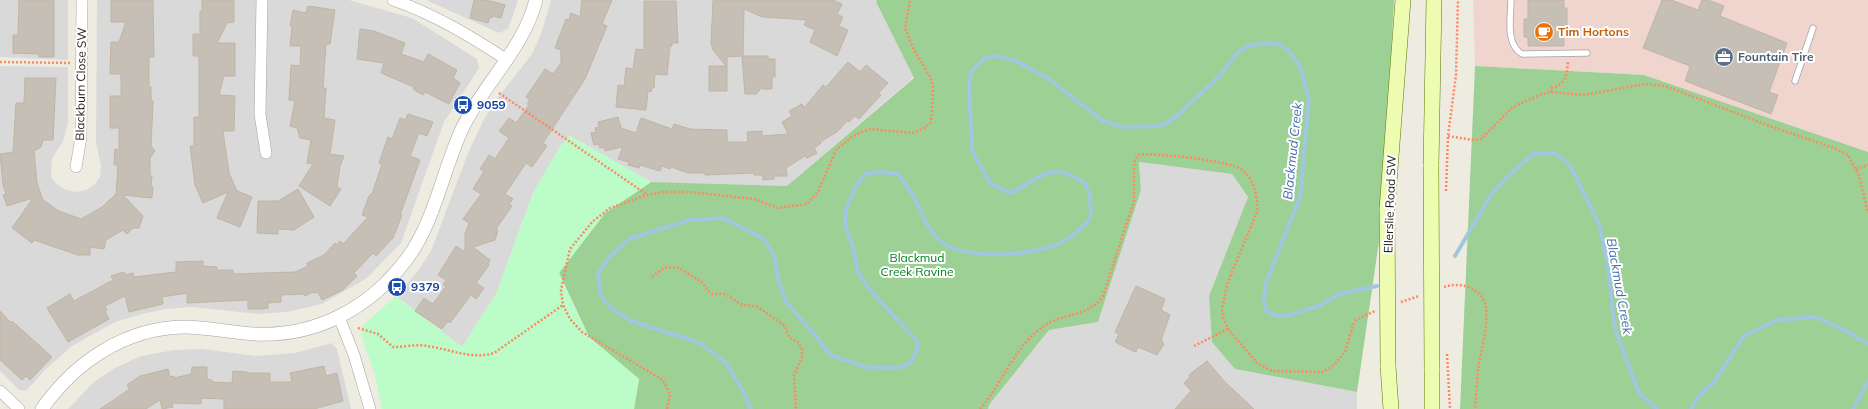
<svg xmlns="http://www.w3.org/2000/svg" width="1868" height="409" viewBox="0 0 1868 409" font-family="Mulish,sans-serif">
<style>
.residential{fill:#dad9d9}
.commercial{fill:#f0d5cf}
.forest{fill:#9dd094}
.park{fill:#bbfcc9}
.lines{fill:none;stroke-linecap:round;stroke-linejoin:round}
.stream{stroke:#9fc7df;stroke-width:4}
.building{fill:#c6bfb5;stroke:#c1b4a3}
.service-casing{stroke:#a3a3a3;stroke-width:7}
.minor-casing{stroke:#a3a3a3;stroke-width:12}
.tertiary-casing{stroke:#a3a3a3;stroke-width:14}
.secondary-casing{stroke:#597700;stroke-width:16}
.path{stroke:#ff8862;stroke-width:2.5;stroke-dasharray:2 2;stroke-linecap:butt}
.service{stroke:#fff;stroke-width:5.5}
.minor{stroke:#fff;stroke-width:11}
.tertiary{stroke:#fff;stroke-width:13}
.secondary{stroke:#eefcb1;stroke-width:15}
.secondary-bridge-casing{stroke:#597700;stroke-width:16;stroke-linecap:butt}
.secondary-bridge{stroke:#eefcb1;stroke-width:15}
.labels{text-anchor:middle;stroke-width:4;stroke-linejoin:round;paint-order:stroke}
.food-label{font-size:12px;font-weight:bold;fill:#c56008;stroke:#fff;text-anchor:start}
.service-label{font-size:12px;font-weight:bold;fill:#4e5e75;stroke:#fff;text-anchor:start}
.street-label{font-size:12px;fill:#1c1c1c;stroke:#fff}
.transit-label{font-size:12px;font-weight:bold;fill:#164399;stroke:#fff;text-anchor:start}
.park-label{font-size:12px;fill:#067f21;stroke:#fff}
.water-label{font-size:13px;font-style:italic;fill:#456cb0;stroke:#fff}
</style>
<rect width="100%" height="100%" fill="#eeece1"/>
<!-- residential -->
<path class="residential" d="M0 0H68V60L0 57Z
M97 0H349L412 18 477 59 479 68 444 122 401 243 367 278 322 304 287 312 258 314 191 307 165 309 142 314 115 322 72 346 46 369 26 391 19 390 0 371V66L68 67V123L63 141 52 159 51 177 57 184 66 190 77 192 86 190 95 184 100 177 101 166 96 142Z
M426 0H518L508 29 499 33Z
M551 0H877L876 2 914 77 787 186 651 182 569 136 560 147 533 193 496 294 462 347 396 296 417 272 431 251 468 153 483 121 496 100 532 54 542 31Z
M1139 162 1232 174 1248 197 1209 296 1235 369 1357 392V409H988L989 405 1049 330 1098 322 1141 190Z
M332 343 337 349 351 409H68L95 381 115 368 141 356 174 350 202 349 256 356 295 353Z"/>
<!-- commercial -->
<path class="commercial" d="M1473 0H1868V152L1644 75 1475 66Z"/>
<!-- forest -->
<path class="forest" d="M877 0H1394L1382 221 1357 392 1235 369 1212 342 1209 296 1248 197 1232 174 1139 162 1141 190 1098 322 1049 330 989 405 988 409H634L639 379 589 337 559 273 605 213 651 182 787 186 914 78 876 2Z
M1475 66 1644 75 1868 152V409H1460Z"/>
<!-- park -->
<path class="park" d="M569 135 651 182 605 213 559 273 589 337 639 379 634 409H382L375 376 361 335 363 325 396 296 462 347 496 294 533 193 560 147Z"/>
<g class="lines">
<!-- stream -->
<path class="stream" d="M1455 256 1491 195 1507 177 1533 154 1555 153 1570 165 1599 224 1607 261 1615 329 1639 393 1657 409
M751 409 742 389 725 362 700 343 631 321 611 308 600 294 598 273 606 261 629 239 690 220 723 218 764 239 775 258 778 279 786 302 815 335 830 355 866 367 900 368 911 362 917 350V341L870 290 858 272 852 244 845 226 846 210 856 186 865 174 880 172 898 174C903 181 908 187 912 194 922 210 923 223 938 239 960 262 1038 256 1064 241 1075 235 1083 227 1091 217L1090 196 1085 183C1078 180 1069 173 1062 172 1046 169 1025 186 1011 193L1001 189 990 183 972 151 969 85 971 72 985 58 995 56 1014 60 1049 79 1103 121 1122 127 1162 126 1176 117 1220 75 1239 51 1248 46 1265 43 1277 44 1287 49 1300 66 1309 99 1300 197 1266 283 1264 298 1266 311 1277 316 1290 315 1321 305 1339 294 1377 286
M1691 409 1697 398 1714 382 1744 336 1777 320 1816 317 1850 333 1868 344
M1853 409 1868 381"/>
</g>
<!-- building -->
<path class="building" d="M19 0H54V57H39V54L13 53V35H18Z
M111 0H153L154 57H149V87H151V101H153L151 146 155 151 150 158V176H152L151 186 153 187 152 198 123 195 143 216 139 228H133L127 234 123 230 106 240 104 249 90 247V255H78L34 240 32 243 12 228 33 198 7 206 3 195 6 194 3 185 0 154 13 152 16 103H24L25 78H56L53 140H43L41 147 34 151 37 183 43 200 59 211 81 219 102 207 116 194 118 165H114L115 149 119 150V128H110V96H121V74H110L111 42H119L126 22H111Z
M202 0H234V22L227 23 217 43H235V76H224L219 95 235 96 234 131H223L229 173 237 191 252 197 240 227 217 218 228 192 203 203 195 185 190 146H194V117H199V56H193V34H200V11H202Z
M474 0 491 1 505 5 501 18 493 16 492 18 490 17 488 23 470 18Z
M582 0H612L602 24 607 26 585 79 543 143 547 146 532 167 526 163 505 194 513 199 509 204 512 206 496 229 498 230 495 240 473 247 490 260 488 264 489 265 476 283 484 288 476 299 471 295 450 323 448 321 442 329 415 311 424 298 433 304 446 286 443 285 446 280 438 275 456 246 465 252V234L469 223 463 219 481 194 473 189 484 171 480 169 489 155 495 159 509 138 499 131 509 118 516 123 529 105 527 104 530 100 526 97 545 69 553 74 561 63V50L555 48 566 19 569 20 571 13 580 17Z
M713 0H833L842 4 837 14 843 17 839 26 848 30 837 56 810 42 815 30 804 25 807 20 762 17 744 9 743 56H768V59H775V77H772V89H762L760 86V90L756 94H745L742 56 727 57V91H709V66H726L713 50 711 43Z
M1528 0H1564V8H1567V26H1563L1564 46H1528V37H1524V19H1528Z
M1662 0H1671L1698 10 1702 0H1708L1724 6 1720 16 1787 43 1769 92 1778 95 1771 114 1685 81 1690 66 1643 48Z
M644 1H676L678 43H672V46H670L667 75 655 74 654 88H652L651 92 648 91 646 110 616 107 618 85 624 86 626 68 633 69 636 49 644 50Z
M308 6 335 10 330 44H326L323 88H326L324 118 335 120 330 154 344 156 340 166 337 187 341 189 330 206 299 186 313 164 307 163 311 140 300 138 297 128 290 126 295 101 289 100 291 65 300 66 301 46H290L292 26H290L293 10 306 13Z
M360 29 374 31 405 43 401 54 424 62 428 54 457 70 453 78 460 83 449 104 425 92 423 95 413 89 414 87 381 73 384 63 357 59Z
M848 62 860 72 866 65 888 83 879 93 881 95 859 119 855 116 849 122 847 121 837 132 820 142 821 143 814 148 817 153 807 158 805 156 786 168 787 176H774V179L763 180V175H754V173L705 175V173H688L671 167 670 169 662 166 660 171 640 165 639 168 628 165 629 162 618 159 623 147 605 151 604 147 600 148 599 144 594 145 591 133 596 132 595 128 599 127 598 122 618 117 621 128 636 133 641 118 672 129 674 124 690 129 727 130V142H748L747 132 762 131V136L788 134 782 122 792 116 789 111 802 104 804 108 823 85 826 87Z
M408 114 433 122 427 136 419 133 410 156 420 160 400 215H402L393 238 376 256 373 253 354 273 357 276 343 290 322 300 318 292 314 293 313 292 305 296 304 294 281 295V302L268 303V308L262 309H248V300L187 303V293L162 297 163 304 129 312 125 296 105 306 107 310 105 311 109 319 68 342 47 308 70 294 74 301 113 280 111 276 124 272 125 275 133 273 134 277 176 272V262L203 261V266L217 267V270H233V274L295 272 308 266 307 263 324 255 335 243 336 245 340 241 343 244 368 217 362 215 369 196 372 194 382 164 379 163 388 137 392 139 400 118 405 120Z
M298 189 314 217 294 230 278 229V234L257 233 258 201H278Z
M1136 286 1165 299 1161 310 1170 315 1161 340 1163 341 1162 344H1164L1157 355 1138 347 1136 352 1133 351 1115 342 1119 334 1115 332Z
M0 311 11 323 12 321 52 357 30 380 26 376 22 380 0 360Z
M1207 361 1225 382 1254 409H1175L1191 391 1184 383 1190 377 1189 375Z
M324 366 326 376 337 373 343 401 314 409H224V399L201 398V404L172 403 173 407 162 409 160 400 146 409H100L130 389 127 385 140 376 168 369 170 377 174 376V378L191 374 192 367H207V379L212 380V382L232 383 233 371 247 372V373H270V382H292L290 373Z"/>
<g class="lines">
<!-- service casing -->
<g class="service-casing">
<path id="service" d="M1511 0C1511 17 1505 44 1522 54L1587 53
M1795 81 1813 28"/>
</g>
<!-- minor casing -->
<g class="minor-casing">
<path id="minor" d="M262 0 260 114 266 153
M393 0C434 14 472 37 507 60
M76 167 81 137 82 0
M339 317 354 355 370 409
M0 391 19 409"/>
</g>
<!-- tertiary casing -->
<g class="tertiary-casing">
<path id="tertiary" d="M42 409C75 362 125 328 184 327 208 327 232 333 255 334 316 337 370 308 406 260 435 222 442 172 462 129 483 84 523 50 536 0"/>
</g>
<!-- secondary casing -->
<g class="secondary-casing">
<path id="secondary" d="M1431 166 1434 0
M1387 209 1403 0
M1388 366 1391 409
M1432 369V409"/>
</g>
<!-- path -->
<path class="path" d="M0 62 71 63
M1551 92V88C1565 85 1567 76 1568 62
M499 93 646 194
M1448 136 1473 140 1481 139 1513 107 1539 95 1551 92 1584 95 1645 84 1665 86 1770 126 1834 148 1848 155 1859 176 1868 213
M1856 169 1868 165
M1446 191 1448 136 1456 75 1458 0
M652 277 664 268 671 267 679 268 702 282 708 291 713 294H725L741 304 758 307 785 326 789 337 799 343 802 350V358L794 375 796 409
M1444 287C1458 282 1478 286 1484 301 1491 318 1481 351 1478 369 1477 382 1476 396 1475 409
M1401 302 1419 296
M358 328 378 334 393 347C404 347 417 344 427 346 450 349 471 360 494 353L563 305
M1194 346 1228 329
M1447 354 1450 409
M667 409 670 394 663 380 582 332 570 319 563 305 561 290 570 249 593 221 601 215 610 208 647 195 664 192H691L754 199 778 208 807 204 818 192 836 150 853 136 869 129 914 133 926 127 930 123 932 116 933 88 931 78 914 50 905 28 910 0
M980 409C1003 383 1014 346 1044 326 1064 312 1087 318 1103 296L1134 201V168L1135 159 1138 155C1153 152 1226 161 1239 168 1254 176 1258 197 1257 212L1227 284 1222 310 1223 317 1228 329 1258 364 1272 371 1323 372 1334 365 1345 352 1353 325 1356 320 1375 311"/>
<!-- service -->
<use href="#service" class="service"/>
<!-- minor -->
<use href="#minor" class="minor"/>
<!-- tertiary -->
<use href="#tertiary" class="tertiary"/>
<!-- secondary -->
<use href="#secondary" class="secondary"/>
<!-- secondary-bridge casing -->
<g class="secondary-bridge-casing">
<path id="secondary-bridge" d="M1431 166 1432 369
M1387 209 1388 366"/>
</g>
<!-- secondary-bridge -->
<use href="#secondary-bridge" class="secondary-bridge"/>
</g>
<!-- icons -->
<defs>
<g id="cafe-disc" transform="scale(1)"><circle r="9.5" fill="#e8710a" stroke="#fff"/><path d="M-5.5-4.5H6V0H3Q3 3.5 0 3.5H-2.5Q-5.5 3.5-5.5 0ZM3-3.2v2h1.7v-2ZM-6 4.5H4V6H-6Z" fill="#fff"/></g>
<g id="office-disc" transform="scale(1)"><circle r="9.5" fill="#5c6f8a" stroke="#fff"/><path d="M-6-3h4V-5.5h4V-3h4V5H-6ZM-1-4.5V-3h2v-1.5ZM-6 0V1H6V0Z" fill="#fff"/></g>
<g id="bus-disc" transform="scale(1)"><circle r="9.5" fill="#1a4fb4" stroke="#fff"/><path d="M-5-6H5V4H4V6H2V4H-2V6H-4V4H-5ZM-3.5-4V0h7V-4ZM-3.5 1.2v1.5H-2V1.2ZM2 1.2v1.5H3.5V1.2Z" fill="#fff"/></g>
</defs>
<g fill-rule="evenodd">
<use href="#cafe-disc" x="1544" y="32"/>
<use href="#office-disc" x="1724" y="57"/>
<use href="#bus-disc" x="463" y="105"/>
<use href="#bus-disc" x="397" y="287"/>
</g>
<g class="labels">
<!-- food labels -->
<g class="food-label">
<text x="1558" y="36">Tim Hortons</text>
</g>
<!-- service labels -->
<g class="service-label">
<text x="1738" y="61">Fountain Tire</text>
</g>
<!-- street labels -->
<g class="street-label">
<text transform="translate(81 84) rotate(-89)" y="4">Blackburn Close SW</text>
<text transform="translate(1390 204) rotate(-88)" y="4">Ellerslie Road SW</text>
</g>
<!-- transit labels -->
<g class="transit-label">
<text x="477" y="109">9059</text>
<text x="411" y="291">9379</text>
</g>
<!-- park labels -->
<g class="park-label">
<text x="917" y="262">Blackmud<tspan x="917" dy="14">Creek Ravine</tspan></text>
</g>
<!-- water labels -->
<g class="water-label">
<text transform="translate(1292 151) rotate(-84)" y="5">Blackmud Creek</text>
<text transform="translate(1620 286) rotate(80)" y="5">Blackmud Creek</text>
</g>
</g>
</svg>
